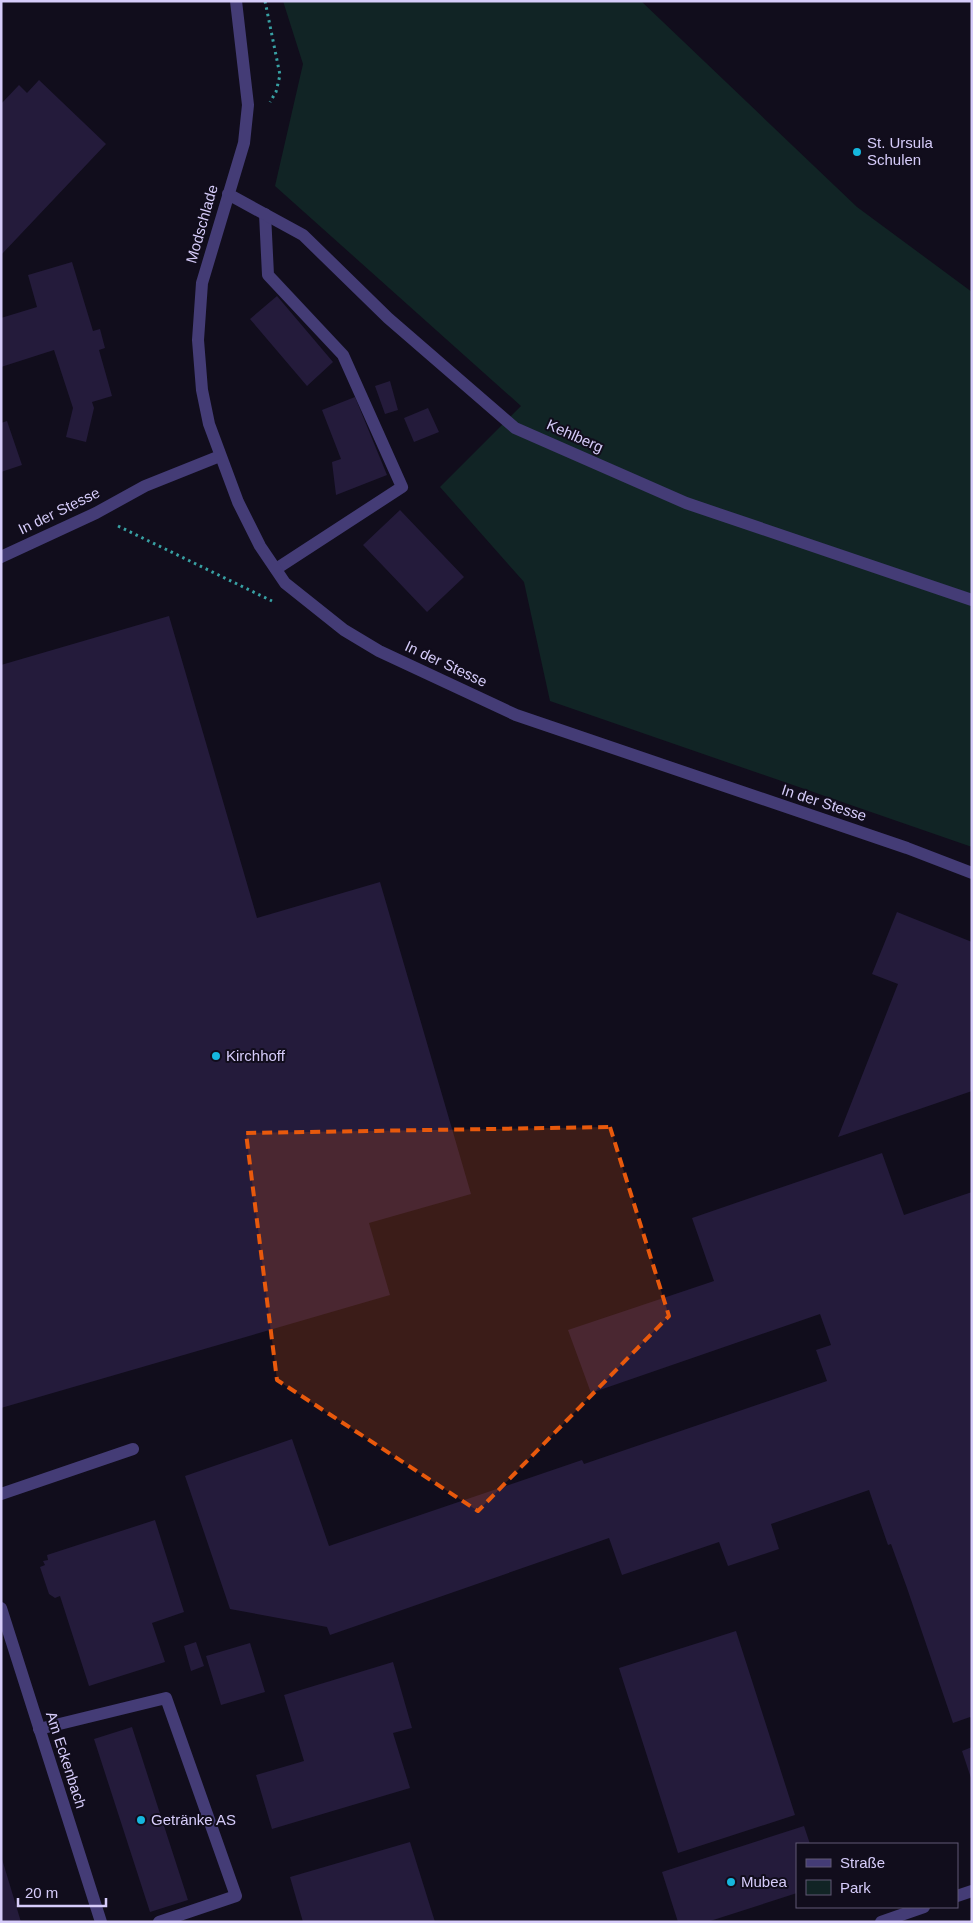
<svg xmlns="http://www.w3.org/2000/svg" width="973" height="1923" viewBox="0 0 973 1923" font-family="Helvetica,sans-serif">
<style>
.green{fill:#112425}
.building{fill:#241b3b}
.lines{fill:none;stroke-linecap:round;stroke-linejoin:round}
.path{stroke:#38a0a3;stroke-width:3;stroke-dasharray:2.5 4;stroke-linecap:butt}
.service{stroke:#443c76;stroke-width:12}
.minor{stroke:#443c76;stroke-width:12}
.tertiary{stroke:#443c76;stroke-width:12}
.marked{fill:#e8590c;fill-opacity:0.2;stroke:#e8590c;stroke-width:4;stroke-dasharray:10 6;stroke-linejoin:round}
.poi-dot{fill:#15b7de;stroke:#110d1c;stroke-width:2}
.labels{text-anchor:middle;stroke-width:4;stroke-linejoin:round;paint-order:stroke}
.poi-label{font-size:15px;fill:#d6ccfa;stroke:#110d1c;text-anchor:start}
.street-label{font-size:15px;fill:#d6ccfa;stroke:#110d1c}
</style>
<rect width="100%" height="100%" fill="#110d1c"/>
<!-- green -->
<path class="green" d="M283 1H641L857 207 972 292V847L550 701 524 582 440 487 521 406 275 186 303 64Z"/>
<!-- building -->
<path class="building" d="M39 80 106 144 1 255V104L19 85 27 93Z
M72 262 93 331 100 329 105 348 99 350 112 396 92 402 94 408 86 442 66 437 73 408 54 350 1 367V318L37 307 28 275Z
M277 296 333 362 307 386 250 319Z
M390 381 398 410 385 414 375 386Z
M355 397 387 475 336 495 332 462 341 459 322 410Z
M428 408 439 432 414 442 404 418Z
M7 421 22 465 1 472V423Z
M400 510 464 577 427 612 363 545Z
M169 616 257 918 380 882 471 1194 369 1223 390 1295 1 1408V665Z
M897 912 972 942V1091L838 1137 898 984 872 974Z
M882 1153 904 1215 972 1192V1719L970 1717 953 1723 907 1588 891 1544 888 1545 869 1490 771 1524 779 1549 728 1566 719 1542 622 1575 609 1538 330 1635 327 1627 230 1609 185 1476 292 1439 329 1546 582 1460 584 1464 827 1381 816 1350 831 1345 820 1314 591 1393 568 1330 714 1281 692 1218Z
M155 1520 184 1612 152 1623 165 1662 89 1686 60 1596 55 1598 49 1594 40 1567 45 1565 43 1561 48 1560 47 1555Z
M736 1631 795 1815 678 1853 619 1668Z
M196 1642 204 1666 191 1671 184 1646Z
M250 1643 265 1692 221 1705 206 1656Z
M393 1662 412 1728 393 1733 410 1788 272 1829 256 1775 304 1761 284 1695Z
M132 1727 188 1900 150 1912 94 1739Z
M972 1747V1778H971L962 1751Z
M804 1826 810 1844H797V1893L707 1922H678L662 1872Z
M410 1842 435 1922H303L290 1877Z
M2 1859 21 1922H1Z"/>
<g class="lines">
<!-- path -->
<path class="path" d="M265 1 280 75 276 92 270 102
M118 526 272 601"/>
<!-- service -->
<path class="service" d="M265 214 268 275 343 355 402 487 276 569
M39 1729 166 1698 236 1896 159 1922"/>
<!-- minor -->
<path class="minor" d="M236 1 248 105 244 143 202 283 198 340 202 390 209 424 238 502 260 546 285 583 344 630 379 651 516 715 907 848 972 873
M228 194 303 235 388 318 515 428 686 503 972 600
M1 557 96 513 145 486 220 456
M1 1494 133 1449
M1 1608 101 1922"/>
<!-- tertiary -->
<path class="tertiary" d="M957 1896 972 1891
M881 1922 924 1907"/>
</g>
<!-- marked area -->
<path class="marked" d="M610 1127 669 1316 478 1511 277 1380 246 1133Z"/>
<!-- markers -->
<g class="poi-dot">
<circle cx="857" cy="152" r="5"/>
<circle cx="216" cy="1056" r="5"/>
<circle cx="141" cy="1820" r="5"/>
<circle cx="731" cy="1882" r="5"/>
</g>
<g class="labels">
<!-- poi labels -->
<g class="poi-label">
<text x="867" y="148">St. Ursula<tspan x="867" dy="17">Schulen</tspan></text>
<text x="226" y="1061">Kirchhoff</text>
<text x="151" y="1825">Getränke AS</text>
<text x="741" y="1887">Mubea</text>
</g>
<!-- street labels -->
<g class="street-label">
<text transform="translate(202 224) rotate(-74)" y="5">Modschlade</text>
<text transform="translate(575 436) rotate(24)" y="5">Kehlberg</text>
<text transform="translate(59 511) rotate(-26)" y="5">In der Stesse</text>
<text transform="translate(446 664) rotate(25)" y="5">In der Stesse</text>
<text transform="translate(824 803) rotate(18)" y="5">In der Stesse</text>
<text transform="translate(66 1760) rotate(72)" y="5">Am Eckenbach</text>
</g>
</g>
<!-- border -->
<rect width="973" height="1923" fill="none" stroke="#d6ccfa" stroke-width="5"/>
<!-- legend -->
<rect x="796" y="1843" width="162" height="65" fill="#110d1c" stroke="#605975"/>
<rect x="806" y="1859" width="25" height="8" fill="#443c76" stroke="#605975"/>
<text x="840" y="1868" font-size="15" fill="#d6ccfa">Straße</text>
<rect x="806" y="1880" width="25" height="15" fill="#112425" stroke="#605975"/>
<text x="840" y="1893" font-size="15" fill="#d6ccfa">Park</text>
<!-- scale -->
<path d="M18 1898v8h88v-8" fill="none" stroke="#d6ccfa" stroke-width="2.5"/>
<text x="25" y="1898" font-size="15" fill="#d6ccfa" stroke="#110d1c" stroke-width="4" paint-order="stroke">20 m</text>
</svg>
